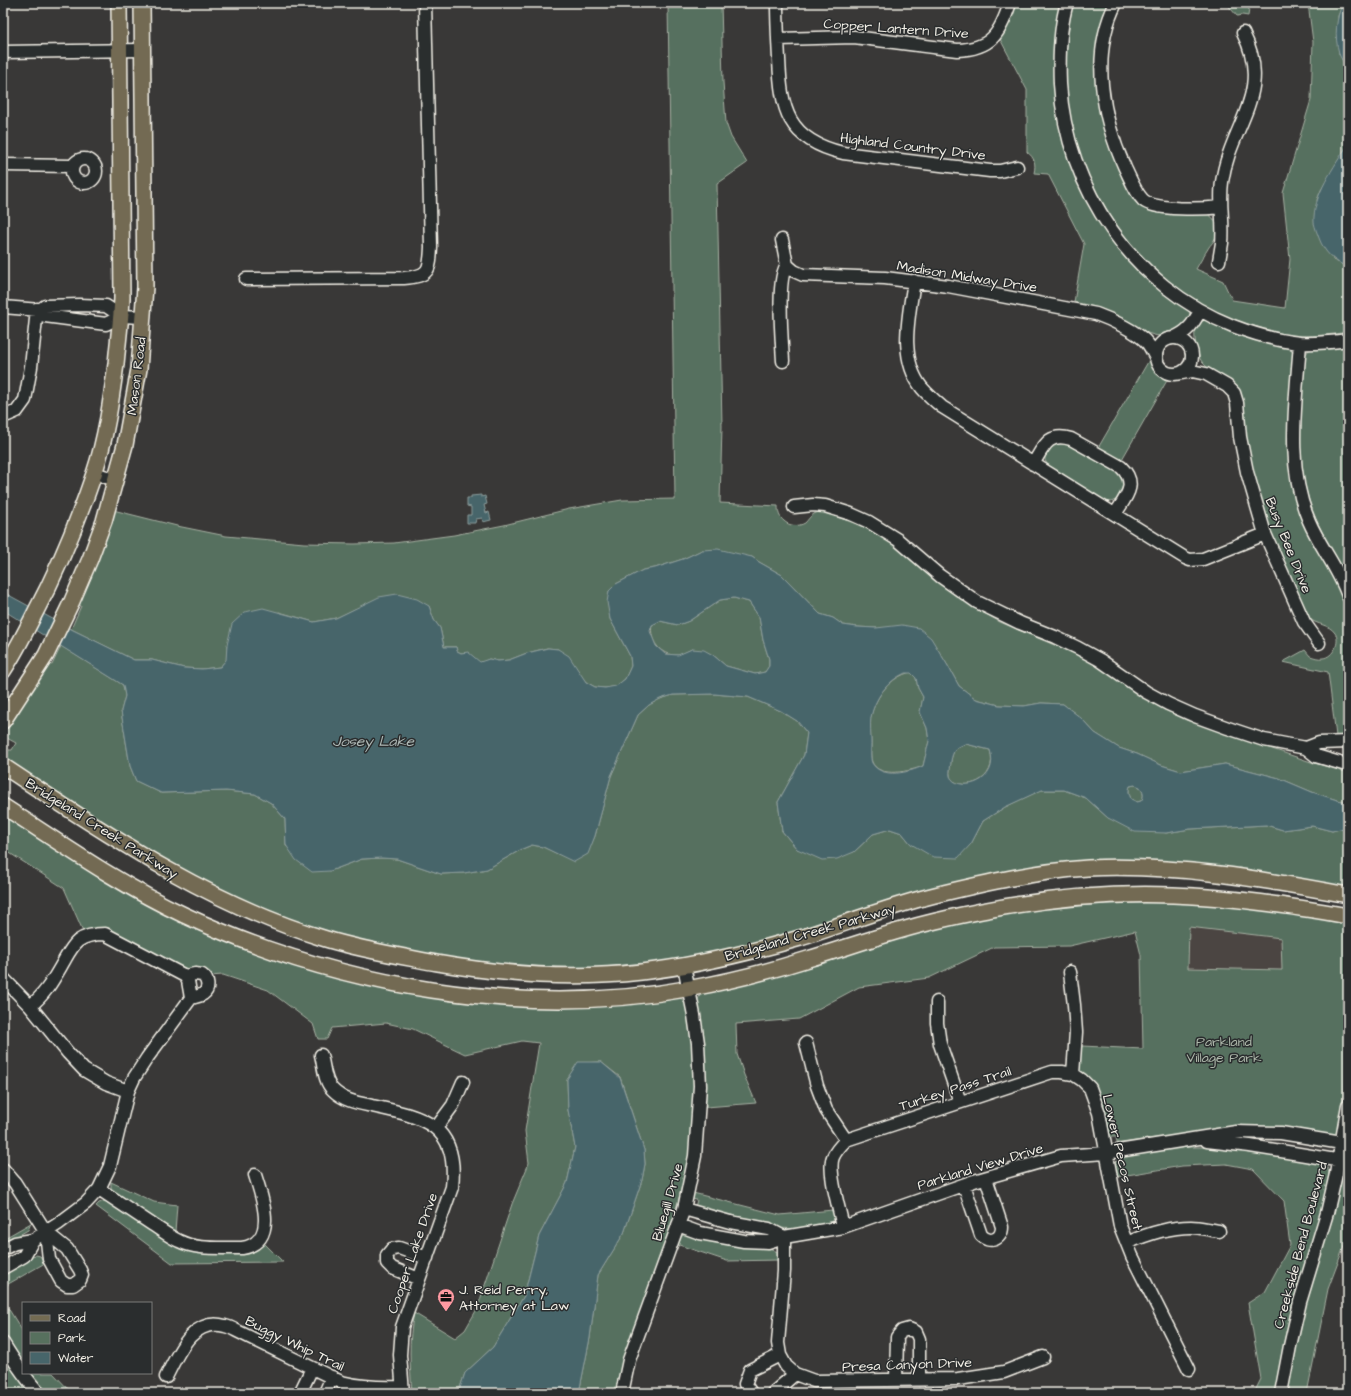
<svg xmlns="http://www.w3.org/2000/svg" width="1351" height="1396" viewBox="0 0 1351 1396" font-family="'Architects Daughter',sans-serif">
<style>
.built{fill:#4b4542}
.green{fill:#57705e;stroke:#a6b0a3;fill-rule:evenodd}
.water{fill:#47656a;stroke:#8c9d9c;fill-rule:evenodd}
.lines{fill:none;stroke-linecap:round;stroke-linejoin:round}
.minor-casing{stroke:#f4f1e8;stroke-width:15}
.major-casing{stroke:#f4f1e8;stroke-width:18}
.minor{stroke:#2a2d2e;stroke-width:12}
.major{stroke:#736b52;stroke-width:15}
.labels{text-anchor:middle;stroke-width:3;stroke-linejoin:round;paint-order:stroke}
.street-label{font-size:14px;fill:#f4f1e8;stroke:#2a2d2e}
.park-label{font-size:14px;fill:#adb7aa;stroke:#2a2d2e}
.poi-label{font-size:14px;fill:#f4f1e8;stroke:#2a2d2e;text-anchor:start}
.water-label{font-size:15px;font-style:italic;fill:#afb9b6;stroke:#2a2d2e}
</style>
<rect width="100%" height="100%" fill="#393837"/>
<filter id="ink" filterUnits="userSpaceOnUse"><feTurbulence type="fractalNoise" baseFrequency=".025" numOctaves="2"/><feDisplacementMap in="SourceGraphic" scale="8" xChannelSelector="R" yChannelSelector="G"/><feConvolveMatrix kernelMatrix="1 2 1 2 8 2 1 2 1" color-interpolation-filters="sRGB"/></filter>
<g filter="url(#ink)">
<!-- built -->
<path class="built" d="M1189 927 1282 938V970L1188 968Z"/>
<!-- green -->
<path class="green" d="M668 3H721L723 82 726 123 731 137 747 163 717 184 722 426 720 503 778 506C778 512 779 517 784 521 789 526 798 527 805 523 808 520 810 516 814 514 817 512 820 512 824 512L865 527 881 536 902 551 956 596 977 609 1000 622 1078 655 1102 669 1158 706 1186 720 1314 763 1334 768 1348 769V802L1337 800 1312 792 1279 778 1225 764 1181 771 1161 765 1137 754 1119 748 1095 733 1081 718 1063 704 1041 703 1024 706 999 705 976 699 959 686 948 666 931 639 876 628 857 627 843 625 833 618 820 614 782 575 759 562 752 557 702 550 683 559 655 568 643 570 616 584 609 591 610 619 630 656 631 666 625 679 616 686 605 688 595 687 586 682 558 649 547 648 527 653 509 660 498 661 489 659 480 663 468 653H461L457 651 456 647H444L440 628 434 620 429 606 355 609 336 618 314 622 279 612 227 645V659L220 667 202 669 184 668 152 660H134L71 629 81 606 77 603 113 510 177 526 226 536 304 543 354 544 394 543 454 535 504 525 569 509 622 500 675 499Z
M1016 3H1061C1058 26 1053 49 1054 72 1056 147 1088 220 1141 273 1150 282 1161 291 1172 298 1177 302 1184 305 1189 310 1192 324 1181 330 1169 333 1164 334 1160 337 1154 335 1140 332 1123 319 1110 313 1099 307 1086 305 1074 302L1084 244 1048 174 1034 173C1036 164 1035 158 1027 152V90L1000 39Z
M1072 3H1110L1105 16 1098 38 1096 58 1100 106 1105 132 1113 156 1139 203 1207 214C1217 218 1220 231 1214 240 1213 243 1210 245 1209 247 1204 255 1200 262 1196 269L1223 281 1232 300 1285 308 1290 259 1283 193 1311 100 1313 42 1308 3H1343L1338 16 1339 54 1348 69V144L1321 190 1317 200 1333 260 1348 267V332C1329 335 1310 337 1291 335 1281 334 1271 330 1261 328 1166 304 1095 219 1071 126 1061 86 1066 44 1072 3Z
M1226 3H1250L1248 16 1242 15 1237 16Z
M1205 320 1210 321 1286 346 1291 349 1293 353 1288 442 1290 469 1295 496 1314 542 1348 606V736H1336L1328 672 1283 662 1305 650 1310 656C1314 657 1318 659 1323 658 1333 657 1341 642 1335 633 1329 624 1317 625 1310 619 1295 586 1278 553 1266 519 1259 499 1255 478 1249 457 1245 443 1245 427 1243 412 1242 406 1243 400 1241 394 1234 376 1213 376 1202 362 1199 358 1198 353 1197 348 1194 338 1192 325 1205 320Z
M1348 345V575C1322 538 1303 499 1300 453 1298 421 1303 387 1305 355L1309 350 1314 348Z
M1152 355C1155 366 1159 372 1169 377L1121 461 1098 448Z
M1061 440 1120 472C1128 483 1124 489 1118 499L1111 502 1106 501 1048 465C1041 457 1047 451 1052 443Z
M734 598 749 602 759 617 763 640 769 659V666L765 672 755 674 726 666 713 655 692 649C687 651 681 655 677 655 660 656 649 640 652 625L660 621 678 625 689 621 720 600Z
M61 646 123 685 125 696 121 711 130 766 136 781 161 793 226 791 255 794 271 803 285 819 286 846 330 871 362 859 381 858 397 859 441 874 464 873 487 869 522 849 532 845 543 847 558 854H587L595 836 611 776 638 715 649 705 660 699 673 695 714 694 748 697 781 711 797 721 807 733 804 755 778 802 782 831 797 849 854 852 873 834 890 829 902 833 911 844H971L983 821 1005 807 1041 790H1064L1086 798 1108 818 1166 833 1190 829 1248 826 1266 825 1283 830 1312 826 1332 831 1348 827V890L1128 865 872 910 707 957 607 969H516L391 951 276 917 148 854 3 760 8 750H12L16 743 3 736V732L47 663 52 665Z
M911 672 916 678 918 688 923 697 920 712 927 728 929 741 923 766C911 771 879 779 872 762 870 758 871 749 871 744 871 735 869 725 871 716 876 696 890 677 911 672Z
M966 744 990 750C1000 784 956 793 950 776 949 772 951 765 951 761 953 750 956 747 966 744Z
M1135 785 1140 787C1143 792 1145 796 1141 801L1137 802 1131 799C1129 794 1128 791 1130 786Z
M3 814 150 904 410 992 679 997C689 1002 689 1020 690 1030 699 1078 695 1131 684 1178 672 1232 648 1284 632 1337 626 1355 622 1374 617 1393H579L590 1338 598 1275 624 1233 642 1180 645 1164 644 1150 620 1077 601 1062 578 1063 567 1079 568 1110 575 1147 567 1183 539 1236 524 1296 493 1347 465 1373 459 1391 460 1393H412C410 1364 408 1342 414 1313L455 1338 465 1330 477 1309 512 1204 529 1163 525 1131 539 1043 522 1041 465 1054 413 1029 386 1023 332 1028 327 1039H318L313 1024 268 990 223 975 210 976C197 964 196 972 182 968L108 929 100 928 83 931 64 888 8 852H3Z
M1174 902C1233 906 1290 913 1348 923V1036L1344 1092 1338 1130 1335 1135 1329 1137 1199 1132 1121 1143H1117L1116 1137H1110C1107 1122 1105 1103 1096 1089 1092 1083 1085 1080 1081 1074 1076 1067 1080 1054 1082 1046L1143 1049 1141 955 1135 931 1069 946 994 947 929 978 859 987 799 1019 736 1024 737 1054 744 1075 756 1103 706 1107 705 1059 698 999 701 994 706 991C740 984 774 978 806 968 844 956 881 941 919 932 953 923 988 915 1023 911 1073 905 1124 903 1174 902ZM1189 927 1281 938 1282 970 1188 968Z
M1184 1147H1217L1259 1151 1324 1164C1333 1173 1328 1182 1326 1194L1285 1338 1275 1393H1254L1261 1379 1248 1303 1265 1292 1290 1245 1284 1201 1253 1169 1226 1164 1182 1166 1115 1177 1114 1162 1119 1161 1118 1156Z
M1348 1169V1236L1328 1289 1307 1393H1286L1304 1308 1330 1223 1342 1175Z
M111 1182 154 1202 177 1205 175 1232 113 1191 111 1189Z
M693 1193 780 1215 833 1210 835 1216 832 1223 804 1229 776 1228 695 1207 697 1200 691 1199Z
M104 1201 109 1202 168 1242 182 1249 197 1253 209 1254H237L263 1242 283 1262 172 1263 96 1206 99 1203Z
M31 1223 28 1230 3 1244V1239Z
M686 1234C705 1237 723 1245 742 1247 754 1248 769 1244 778 1253L779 1260 727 1261 676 1244 678 1238Z
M36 1255 40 1256 45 1263 3 1287V1272L32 1256Z
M3 1300 23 1332V1364L3 1332Z
M3 1355 15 1374 31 1393H8L3 1388Z
M29 1373H53L72 1393H46Z"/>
<!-- water -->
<path class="water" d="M1343 3H1348V69C1345 64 1340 58 1339 53 1334 36 1336 18 1343 3Z
M1348 144V267C1334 262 1324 252 1319 238 1317 233 1315 227 1314 223 1312 196 1335 166 1348 144Z
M481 495V497L485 496 487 504 484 505 486 513 489 512 491 520 483 522 482 518 476 519 475 523H467V515H471V507L467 506V498H471V496Z
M718 549 752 557 759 562 782 575 820 614 833 618 843 625 857 627 876 628 902 625 919 628 931 638 948 666 959 686 976 699 999 705 1024 706 1041 703 1063 704 1081 718 1095 733 1119 748 1137 754 1161 765 1181 771 1225 764 1279 778 1312 792 1337 800 1348 802V827L1332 831 1312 826 1283 830 1266 825 1248 826 1190 829 1166 833 1135 832 1108 818 1086 798 1064 790H1042L1005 807 983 821 971 844 958 858 933 857 911 844 902 833 890 829 873 834 854 852 837 859 822 860 797 849 782 831 778 802 804 755 807 733 797 721 781 711 748 697 714 694 673 695 660 699 649 705 638 715 611 776 595 836 588 854 574 862 543 847 532 845 522 849 487 869 464 873 441 874 397 859 381 858 362 859 330 871 312 872 296 860 286 845 285 819 271 803 255 794 226 791 161 793 136 781 130 766 121 711 125 696 123 685 3 610V592L71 629 134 660H152L184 668 202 669 220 667 226 660 227 645 232 624 245 612 263 608 314 622 336 618 379 597 397 594 417 599 429 606 434 620 440 628 444 647H456L457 651 461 653 468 652 480 662 489 659 498 661 509 660 527 653 548 648 558 649 569 656 586 682 595 687 605 688 616 686 625 679 631 666 630 656 610 619 607 602 609 591 616 584 643 570 655 568 683 559 702 550ZM734 598 749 602 759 617 763 640 769 659V666L765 672 755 674 726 666 713 655 704 650 692 649 678 655 665 654 656 646 650 631 652 625 660 621 678 625 689 621 720 600ZM905 673H911L916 678 918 688 923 697 920 712 927 728 929 741 923 766C910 772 882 780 872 763 870 758 871 748 871 742 871 734 870 725 871 717 875 698 887 681 905 673ZM966 744 990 750C1001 784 956 793 950 776 949 772 951 765 951 761 953 750 956 747 966 744ZM1135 785 1140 787C1143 792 1145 796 1141 801L1137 802 1131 799C1129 794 1128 791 1130 786Z
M578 1062H601L620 1078 644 1150 645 1164 642 1180 624 1233 598 1275 590 1338 579 1393H460L459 1391 465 1373 493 1347 524 1296 539 1236 567 1183 575 1147 568 1110 567 1079Z"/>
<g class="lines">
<!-- minor casing -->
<g class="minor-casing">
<path id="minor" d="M777 3C777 22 778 40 779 59 781 109 787 140 843 153L990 171H1000L1017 167
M1067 3C1059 29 1059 58 1060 84 1066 189 1134 287 1233 326 1254 334 1277 341 1300 343 1316 344 1332 342 1348 340
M1116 3C1090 54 1102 118 1125 168 1130 178 1135 192 1143 200 1155 211 1204 209 1221 207
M778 39 854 37 957 50C991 49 1000 34 1010 3
M3 52 142 50
M72 171a12 12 0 1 1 24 0a12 12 0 1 1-24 0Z
M3 165 73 166
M782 240 787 265C776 278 782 342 783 361
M1219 261C1220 255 1221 249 1222 243 1224 222 1219 202 1222 182 1230 125 1274 93 1243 33
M787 265 794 271 803 275 885 278 948 286 1096 314C1110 319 1139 332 1148 344 1151 348 1153 353 1156 358
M246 279 404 278C429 276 430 271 431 247L425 3
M914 281C909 316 898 358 922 388 928 395 935 401 942 407L1185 558 1190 560 1203 559 1265 534
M3 307 40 310 45 306 79 305 106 306 121 316 143 317
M40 310 45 316 106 324 121 316
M1156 356a18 18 0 1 1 36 0a18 18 0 1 1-36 0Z
M1173 338C1188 332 1193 324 1200 311
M1300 343C1296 402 1285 465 1309 521 1320 547 1339 569 1348 596
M1182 373 1192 371 1206 374 1227 386 1234 393 1237 403 1240 437 1247 472 1265 534 1304 622 1319 643
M3 416 8 415 17 411 25 400 31 367 37 309
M1033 464C1044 446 1048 432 1071 439L1121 467C1139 484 1125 498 1115 514
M94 473 116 480
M794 507 813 505 825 506 851 514 869 522 898 540 940 576 977 602 1020 623 1055 637 1078 648 1100 660 1146 692 1168 704 1195 716 1228 728 1264 740 1306 748 1316 756 1343 764 1348 763
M1306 748 1319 743 1348 742
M1070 972 1074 1005 1076 1032 1073 1074
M185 976 195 974 202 975C208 979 210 989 203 994 200 996 195 997 191 998
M3 978 30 1006 68 1053 84 1070 106 1083 128 1091
M937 1002V1023L940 1044 960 1102
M30 1006C46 994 54 978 64 961 68 954 72 946 78 941 86 935 96 934 105 934L185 976
M806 1043 817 1086 826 1110 846 1140
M321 1055C324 1066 324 1082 333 1090 344 1101 358 1103 372 1106 423 1117 459 1124 452 1187L402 1327 400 1355 403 1393
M436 1128 453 1105 463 1082
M1207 1141 1250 1146 1348 1162
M3 1169 15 1183 46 1232 67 1249 80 1270 82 1275 80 1280 73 1285H67L61 1281 49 1259 46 1232
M964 1185 981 1235C989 1244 1002 1240 1002 1227L986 1178
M99 1189C117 1201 135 1213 153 1225 161 1230 170 1237 179 1241 193 1248 209 1248 224 1248 230 1248 237 1248 242 1248 279 1242 262 1197 255 1175
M684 1209 730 1222 769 1229 784 1237
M678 1225 700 1233 744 1241 768 1242 784 1237 843 1227 974 1181 1061 1156 1106 1153 1236 1132 1281 1133 1348 1144
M843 1227C840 1211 827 1171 833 1157 836 1150 841 1145 846 1140L1052 1072H1062L1073 1074 1082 1080 1090 1088 1099 1113 1120 1226 1132 1256 1189 1369
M784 1237V1271L778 1343 780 1355 786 1366 795 1374 814 1381 958 1379 1004 1372 1043 1357
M1127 1243C1147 1234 1169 1227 1191 1227 1200 1227 1210 1230 1219 1231
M3 1249 15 1243 33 1240 58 1224 86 1203 99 1189 110 1166 128 1091 134 1078 147 1058 191 998 188 981 185 976
M3 1268 24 1256 33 1240
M419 1279 392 1268 387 1263V1255L392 1249 399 1248 427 1258
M3 1343C14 1361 25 1378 39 1393
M166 1377C178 1354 192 1317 225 1326 230 1327 235 1330 239 1332L341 1382C362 1387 381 1388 402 1387
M896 1380 897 1337 902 1331 909 1329 916 1332 919 1339V1380
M300 1393 312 1368
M325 1393 332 1377
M622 1393 629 1360 684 1209 695 1156 700 1086 698 1043 694 1015 684 966
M751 1393 745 1384 750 1370 780 1355
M773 1393 795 1374
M1281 1393 1290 1346 1300 1302 1327 1213 1336 1174 1348 1105"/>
</g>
<!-- major casing -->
<g class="major-casing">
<path id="major" d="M3 671C15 653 25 633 35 613 59 568 78 521 94 474 106 438 111 401 116 364 118 342 121 320 122 298L119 3
M3 721 46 655 72 601 90 559 104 521 125 445 139 369 145 287 142 3
M3 766C105 833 208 904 326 939 362 950 400 956 437 963 505 975 572 980 641 972 695 966 748 953 800 938 845 924 889 906 935 895 985 883 1037 871 1088 868 1176 864 1262 879 1348 895
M3 806C62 844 120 885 184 915 338 987 523 1019 692 988 731 981 770 971 808 959 851 946 893 931 936 921 1014 902 1094 892 1173 895 1232 897 1290 906 1348 916"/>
</g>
<!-- minor -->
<use href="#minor" class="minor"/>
<!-- major -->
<use href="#major" class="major"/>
</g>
</g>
<!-- icons -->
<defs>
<g id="office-pin" transform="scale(0.9)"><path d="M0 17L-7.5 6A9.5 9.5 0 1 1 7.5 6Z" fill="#ff9aa2" stroke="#2a2d2e"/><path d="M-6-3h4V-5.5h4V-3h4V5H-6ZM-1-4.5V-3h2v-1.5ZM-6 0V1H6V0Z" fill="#111"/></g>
</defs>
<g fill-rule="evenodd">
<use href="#office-pin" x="446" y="1297"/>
</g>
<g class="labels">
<!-- street labels -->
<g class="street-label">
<text transform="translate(896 28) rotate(4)" y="5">Copper Lantern Drive</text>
<text transform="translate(913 146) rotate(7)" y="5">Highland Country Drive</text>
<text transform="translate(967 276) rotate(9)" y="5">Madison Midway Drive</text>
<text transform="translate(136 376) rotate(-83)" y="5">Mason Road</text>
<text transform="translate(1289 545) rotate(68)" y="5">Busy Bee Drive</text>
<text transform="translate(102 828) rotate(32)" y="5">Bridgeland Creek Parkway</text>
<text transform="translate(810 932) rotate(-16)" y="5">Bridgeland Creek Parkway</text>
<text transform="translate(955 1088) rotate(-18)" y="5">Turkey Pass Trail</text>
<text transform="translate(1123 1162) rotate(77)" y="5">Lower Pecos Street</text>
<text transform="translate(980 1166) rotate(-17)" y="5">Parkland View Drive</text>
<text transform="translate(667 1202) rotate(-74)" y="5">Bluegill Drive</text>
<text transform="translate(1300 1245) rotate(-75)" y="5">Creekside Bend Boulevard</text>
<text transform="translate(412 1253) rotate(-71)" y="5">Cooper Lake Drive</text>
<text transform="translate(295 1343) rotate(26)" y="5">Buggy Whip Trail</text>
<text transform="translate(907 1364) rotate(-2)" y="5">Presa Canyon Drive</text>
</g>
<!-- park labels -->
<g class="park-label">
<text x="1224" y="1046">Parkland<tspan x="1224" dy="16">Village Park</tspan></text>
</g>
<!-- poi labels -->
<g class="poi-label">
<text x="459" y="1294">J. Reid Perry,<tspan x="459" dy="16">Attorney at Law</tspan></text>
</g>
<!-- water labels -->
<g class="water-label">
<text x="373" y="746">Josey Lake</text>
</g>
</g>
<!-- margin -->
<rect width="1351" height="1396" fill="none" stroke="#2a2d2e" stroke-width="16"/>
<rect x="8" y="8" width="1335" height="1380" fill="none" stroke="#f4f1e8" stroke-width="1.5" filter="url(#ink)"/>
<!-- legend -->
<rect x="22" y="1302" width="130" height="72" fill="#2a2d2e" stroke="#7b7b78"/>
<rect x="30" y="1315" width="20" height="6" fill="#736b52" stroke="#7b7b78"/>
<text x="58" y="1322" font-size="12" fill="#f4f1e8">Road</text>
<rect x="30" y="1332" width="20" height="12" fill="#57705e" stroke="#7b7b78"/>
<text x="58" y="1342" font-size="12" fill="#f4f1e8">Park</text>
<rect x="30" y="1352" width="20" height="12" fill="#47656a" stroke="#7b7b78"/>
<text x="58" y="1362" font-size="12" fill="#f4f1e8">Water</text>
</svg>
